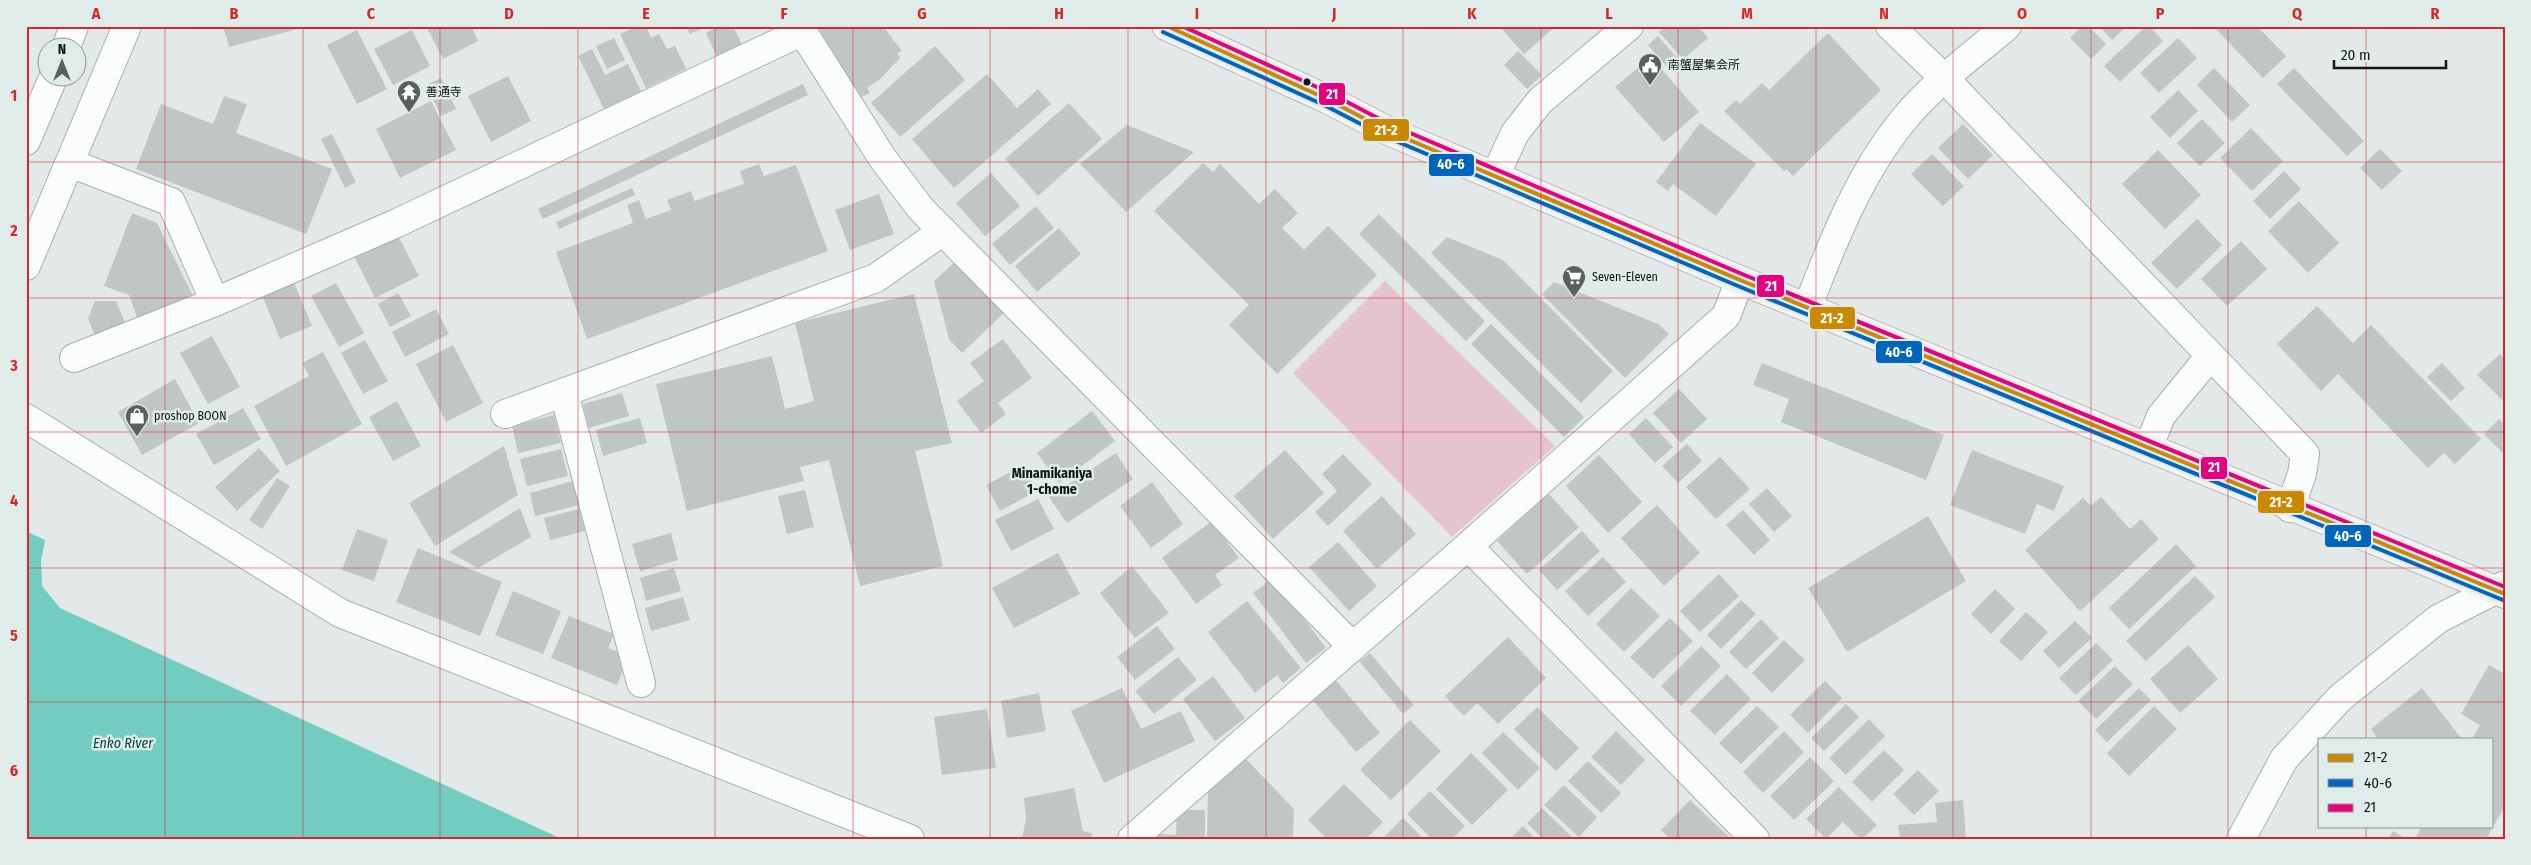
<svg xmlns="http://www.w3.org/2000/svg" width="2531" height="865" viewBox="0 0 2531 865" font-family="'Fira Sans Condensed','Noto Sans JP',sans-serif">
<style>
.green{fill:#e6c4cf}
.water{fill:#72ccbf}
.building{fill:#c0c6c5}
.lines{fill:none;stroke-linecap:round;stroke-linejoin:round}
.minor-casing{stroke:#a8aead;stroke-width:30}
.major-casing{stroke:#bab7b9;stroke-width:30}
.minor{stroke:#fbfcfc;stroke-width:28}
.major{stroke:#f5f2f3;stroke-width:28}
.bus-1-casing{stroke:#dfece9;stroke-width:8}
.bus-2-casing{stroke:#dfece9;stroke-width:8}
.bus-3-casing{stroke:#dfece9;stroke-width:8}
.bus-1{stroke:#c98904;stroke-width:4}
.bus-2{stroke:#0065bd;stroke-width:4}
.bus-3{stroke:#e5007d;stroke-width:4}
.grid{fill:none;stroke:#d62828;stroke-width:1;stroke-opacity:0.55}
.bus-dot{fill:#111515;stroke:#dfece9;stroke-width:2}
.labels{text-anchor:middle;stroke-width:5;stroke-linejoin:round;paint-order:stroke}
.poi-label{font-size:12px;fill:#111515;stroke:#dfece9;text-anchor:start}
.neighbourhood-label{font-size:14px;font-weight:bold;fill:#111515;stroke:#dfece9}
.water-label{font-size:14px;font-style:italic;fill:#023e36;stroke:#dfece9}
.line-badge{stroke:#dfece9;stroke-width:2}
.badge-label{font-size:14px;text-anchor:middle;font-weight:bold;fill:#fff}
.neatline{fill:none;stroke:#d62828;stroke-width:2}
.grid-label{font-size:16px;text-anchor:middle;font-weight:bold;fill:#d62828}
</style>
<rect width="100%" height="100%" fill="#e2e9e8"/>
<!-- green -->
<path class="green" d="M1385 281 1555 446 1452 537 1293 373Z"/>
<!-- water -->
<path class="water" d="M26 531 45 540 41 561 42 586 60 608 562 839H26Z"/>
<!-- building -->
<path class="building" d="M223 26H305V27L229 47Z
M426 26H471L478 41 443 59Z
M637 26H646L651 38 659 34 667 49 675 46 686 69 646 88 620 34Z
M686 26H708L690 34Z
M720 26H733L743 47 718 59 706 33Z
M817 26H883L902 51 897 53 900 58 880 79 867 88 870 93 861 97Z
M1499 26H1556L1524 54Z
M1665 26H1698L1708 38 1683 59 1659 32Z
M2082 26H2088L2106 44 2091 59 2070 38Z
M2099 26H2127L2112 40Z
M2146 26H2149L2163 41 2120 82 2104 66Z
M2213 26H2257L2286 56 2263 78Z
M357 30 387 89 357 104 327 45Z
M412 30 430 66 393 85 374 49Z
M1828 33 1881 90 1793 176 1786 169 1784 171 1724 111 1736 100 1740 104 1762 83 1769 90Z
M1658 36 1678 59 1668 68 1648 45Z
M614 38 625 60 607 69 596 46Z
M2178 38 2197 58 2159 93 2140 73Z
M935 46 965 80 900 137 871 103Z
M592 49 605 75 628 64 641 91 604 109 578 56Z
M1518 51 1542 75 1527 89 1504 65Z
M1651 57 1699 112 1664 142 1615 87Z
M2214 68 2250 105 2232 122 2197 85Z
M2294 68 2364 141 2347 156 2277 84Z
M987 74 1017 108 1038 89 1051 104 954 188 912 139Z
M508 76 531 121 491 142 468 96Z
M441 78 456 109 441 116 426 85Z
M803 84 808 95 543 219 538 209Z
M2178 90 2198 111 2170 138 2150 117Z
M224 96 247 104 236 133 332 169 306 234 136 169 161 104 213 124Z
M431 101 456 150 400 178 376 129Z
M1069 103 1102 139 1038 196 1005 159Z
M2202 119 2225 143 2200 166 2177 143Z
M1700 123 1756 164 1716 216 1673 184 1668 191 1656 182Z
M1963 124 1993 155 1968 179 1938 148Z
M1127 125 1194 152 1126 212 1080 164Z
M2251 128 2283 161 2252 191 2220 158Z
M332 134 356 182 345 188 321 139Z
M2380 149 2402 171 2382 190 2360 168Z
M2158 150 2201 195 2165 229 2122 184Z
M1932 154 1964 186 1943 206 1911 174Z
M1203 163 1213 172 1220 164 1259 204 1275 189 1298 213 1282 228 1304 250 1328 226 1377 275 1277 374 1229 325 1249 305 1154 211Z
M759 164 764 176 796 165 828 251 587 339 556 252 633 223 627 205 639 200 646 219 671 210 667 200 691 191 694 201 744 184 740 171Z
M2284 171 2301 189 2270 219 2253 201Z
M991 173 1020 206 985 236 956 203Z
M632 188 635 195 559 229 556 222Z
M879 194 894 234 850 250 835 210Z
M2299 201 2339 243 2308 273 2268 231Z
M1036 206 1054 228 1010 265 992 244Z
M132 213 157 223 193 296 138 320 129 295 104 286Z
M1379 214 1485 321 1466 341 1359 234Z
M2197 219 2222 245 2177 289 2151 263Z
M1059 228 1081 254 1037 292 1015 266Z
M397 234 419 276 375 298 354 256Z
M1447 237 1503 260 1613 371 1581 403 1431 253Z
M2241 241 2267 269 2227 306 2201 279Z
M956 261 1004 313 962 353 949 339 934 281Z
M1554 282 1658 324 1669 334 1625 378 1542 294Z
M294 283 312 326 280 339 262 295Z
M336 283 364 333 339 347 311 296Z
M398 293 411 316 390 327 378 304Z
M914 294 952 443 915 451 943 566 860 586 829 460 800 467 804 481 687 511 656 384 772 356 785 409 814 401 795 323Z
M95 301H116L127 327 96 339 88 318Z
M2317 306 2353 343 2371 325 2481 439 2455 464 2444 453 2428 468 2338 374 2321 391 2277 344Z
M436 309 449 334 405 357 392 332Z
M1491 324 1584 417 1564 437 1471 344Z
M212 336 240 387 208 404 180 353Z
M1003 339 1032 378 998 403 1006 414 981 433 957 401 984 381 970 363Z
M365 340 388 381 363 394 341 353Z
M453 345 483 403 446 422 416 364Z
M323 352 362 424 286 466 254 406 309 376 302 363Z
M2500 354 2505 359V403L2477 375Z
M1762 363 1944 435 1926 480 1781 422 1789 399 1753 385Z
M2442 363 2465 388 2451 401 2427 377Z
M175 379 199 423 142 455 118 412Z
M1679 389 1707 419 1681 443 1653 413Z
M622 393 629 416 589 428 583 404Z
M397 401 421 446 393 461 369 417Z
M243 408 261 439 214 465 196 434Z
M1092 411 1115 441 1059 483 1037 453Z
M554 415 561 443 518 453 512 426Z
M640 418 647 443 603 456 596 430Z
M1646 418 1673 447 1655 463 1629 434Z
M2499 419 2505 425V455L2484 434Z
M1687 444 1702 461 1678 483 1662 466Z
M504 446 518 495 435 546 409 503Z
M259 448 280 471 237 511 215 487Z
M561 449 568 476 527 486 520 459Z
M1285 450 1324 493 1273 539 1234 496Z
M1972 450 2064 486 2054 511 2037 504 2025 534 1950 505Z
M1116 453 1133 479 1067 523 1049 497Z
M1343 454 1372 484 1328 526 1315 512 1337 491 1322 474Z
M1599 455 1642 502 1608 533 1566 486Z
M1720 457 1750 489 1716 519 1686 487Z
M1023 465 1037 491 1000 511 986 485Z
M277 478 290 486 262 529 249 520Z
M573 481 579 505 535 516 530 493Z
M1152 482 1183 524 1151 548 1120 506Z
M1767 488 1792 516 1774 532 1749 504Z
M805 490 814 527 787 534 778 496Z
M1549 494 1579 527 1527 574 1497 541Z
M1382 496 1416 534 1377 569 1343 531Z
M2101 497 2130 529 2141 519 2159 539 2080 611 2025 550 2083 498 2091 506Z
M1038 499 1054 529 1011 551 995 520Z
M1657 505 1700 553 1664 586 1621 538Z
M520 508 531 537 478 568 449 552Z
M579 509 585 531 550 540 544 518Z
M1743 510 1770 540 1754 555 1726 525Z
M1928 516 1966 581 1847 652 1808 588Z
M1212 521 1239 558 1215 575 1222 585 1196 604 1162 558Z
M357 529 388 540 374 581 342 570Z
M1582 531 1600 551 1557 590 1539 570Z
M671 533 678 560 640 571 632 544Z
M1338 542 1377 586 1349 611 1309 567Z
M2176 544 2196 566 2129 629 2109 608Z
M418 548 502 582 480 636 396 602Z
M1058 553 1080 594 1014 628 992 588Z
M1603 557 1626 582 1588 616 1565 591Z
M1132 566 1169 613 1135 638 1100 593Z
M674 568 681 591 646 601 640 578Z
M1719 574 1739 596 1700 632 1680 611Z
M2195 576 2215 597 2146 661 2126 641Z
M1273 578 1326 648 1306 663 1253 593Z
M1631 588 1660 616 1624 652 1596 624Z
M1995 589 2015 609 1991 634 1971 614Z
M513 591 561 611 543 654 495 635Z
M683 597 690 620 651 631 645 608Z
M1741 600 1756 614 1721 649 1707 635Z
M1247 601 1301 668 1283 683 1277 675 1255 693 1208 632Z
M2026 612 2048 632 2021 661 1999 641Z
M569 616 614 634 608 648 629 656 617 685 551 658Z
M1670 618 1693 641 1653 679 1630 657Z
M1761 619 1779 638 1746 669 1729 652Z
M2075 621 2092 638 2059 668 2043 651Z
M1157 626 1175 649 1135 680 1117 657Z
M1508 637 1546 678 1498 724 1477 703 1464 716 1445 696Z
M1784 640 1805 660 1772 693 1752 673Z
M2096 643 2113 660 2076 695 2059 678Z
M2188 645 2218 679 2180 713 2150 679Z
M1701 646 1721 666 1681 706 1661 686Z
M1370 653 1414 705 1403 714 1360 662Z
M1178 657 1197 680 1154 714 1135 691Z
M2489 665 2505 674V806L2486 839H2415L2422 826H2492V739H2472L2480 725 2461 714Z
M2115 666 2133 684 2096 719 2078 701Z
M1727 674 1751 699 1715 735 1690 711Z
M1213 676 1245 718 1215 741 1183 699Z
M1334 678 1380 733 1356 752 1311 698Z
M1825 681 1842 698 1808 733 1790 715Z
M1122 688 1141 729 1181 711 1195 741 1104 783 1071 711Z
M2139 688 2151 700 2107 742 2095 730Z
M2422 688 2462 739H2378L2371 729Z
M1039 693 1046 731 1007 738 1001 701Z
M1846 704 1859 717 1824 751 1811 738Z
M1757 706 1779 727 1741 764 1719 743Z
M2154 706 2177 729 2129 776 2107 753Z
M1537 707 1579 748 1556 771 1514 729Z
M987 709 996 768 942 775 934 717Z
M1869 719 1885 736 1846 775 1829 758Z
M1410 720 1441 751 1391 800 1360 770Z
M1616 731 1645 760 1621 785 1591 757Z
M1784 731 1804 752 1763 793 1743 772Z
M1503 732 1540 768 1518 790 1482 753Z
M1884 750 1904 770 1872 802 1852 782Z
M1471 753 1508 790 1472 825 1436 789Z
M1244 757 1294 809 1293 839H1207L1208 791Z
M1810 757 1834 781 1794 820 1770 796Z
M1588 761 1621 793 1601 813 1568 781Z
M1918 770 1939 791 1914 815 1893 794Z
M1344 784 1383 822 1366 839H1327L1308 820Z
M1564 785 1597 817 1579 837 1544 805Z
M1839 787 1877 825 1862 839H1860L1843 822 1826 839 1806 819Z
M1074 788 1083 831 1092 833 1091 839H1022L1026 818 1024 798Z
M1430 791 1465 826 1452 839H1432L1407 814Z
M1690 800 1731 839H1670L1661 830Z
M1963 800 1966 839H1900L1898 825 1937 822 1935 803Z
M1542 808 1572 837 1571 839H1543L1527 823Z
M1177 810H1205V839H1155L1156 834 1176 835Z
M1403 818 1424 839H1382Z
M1523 826 1536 839H1510Z
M2393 831 2406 839H2388Z"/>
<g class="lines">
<!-- minor casing -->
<g class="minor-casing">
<path id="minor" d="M799 26 883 159 921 209 1353 647
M1890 26 1945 79 2305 454 2302 474 2290 508
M66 48 74 26
M26 141 53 78
M70 163 171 202 215 302
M1495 176 1515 133 1540 101 1629 26
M26 266 127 26
M1808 306C1833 241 1860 172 1905 118 1934 83 1973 55 2007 26
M74 358 215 302 397 223 801 32
M564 393 641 683
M505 414 876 278 943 231
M26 418 340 613 910 839
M2148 448 2161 416 2210 356
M1468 546 1755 839
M1132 839 1468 546 1726 316 1740 280
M2241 839 2284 759 2340 698 2438 619 2505 585"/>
</g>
<!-- major casing -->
<g class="major-casing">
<path id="major" d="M1166 26 1327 99 1386 130 1740 280 2505 594"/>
</g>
<!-- minor -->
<use href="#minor" class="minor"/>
<!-- major -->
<use href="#major" class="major"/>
<!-- bus-1 casing -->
<g class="bus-1-casing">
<path id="bus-1" d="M1167 26 1327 99 1386 130 1740 280 2505 594"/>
</g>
<!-- bus-2 casing -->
<g class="bus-2-casing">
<path id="bus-2" d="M1163 32 1324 105 1384 136 1738 286 2503 600"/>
</g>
<!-- bus-3 casing -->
<g class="bus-3-casing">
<path id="bus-3" d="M1182 26 1330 93 1389 124 1742 274 2505 587"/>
</g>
<!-- bus-1 -->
<use href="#bus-1" class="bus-1"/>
<!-- bus-2 -->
<use href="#bus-2" class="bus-2"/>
<!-- bus-3 -->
<use href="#bus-3" class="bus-3"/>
</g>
<!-- grid -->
<path class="grid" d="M165 26V839M303 26V839M440 26V839M578 26V839M715 26V839M853 26V839M990 26V839M1128 26V839M1266 26V839M1403 26V839M1541 26V839M1678 26V839M1816 26V839M1953 26V839M2091 26V839M2228 26V839M2366 26V739M26 162H2505M26 298H2505M26 432H2505M26 568H2505M26 702H2505M2366 826V839"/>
<!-- icons -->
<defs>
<g id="civic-pin" transform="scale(1.25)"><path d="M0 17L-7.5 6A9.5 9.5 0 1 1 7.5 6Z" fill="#5a5f5f" stroke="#dfece9"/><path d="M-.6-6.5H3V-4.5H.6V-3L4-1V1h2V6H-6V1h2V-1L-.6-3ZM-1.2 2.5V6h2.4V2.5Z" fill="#fff"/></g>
<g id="temple-pin" transform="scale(1.25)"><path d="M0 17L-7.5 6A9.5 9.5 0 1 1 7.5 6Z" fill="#5a5f5f" stroke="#dfece9"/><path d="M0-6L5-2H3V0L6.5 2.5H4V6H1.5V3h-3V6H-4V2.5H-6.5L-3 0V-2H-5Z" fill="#fff"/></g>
<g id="supermarket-pin" transform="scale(1.25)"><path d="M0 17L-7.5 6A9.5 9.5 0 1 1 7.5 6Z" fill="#5a5f5f" stroke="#dfece9"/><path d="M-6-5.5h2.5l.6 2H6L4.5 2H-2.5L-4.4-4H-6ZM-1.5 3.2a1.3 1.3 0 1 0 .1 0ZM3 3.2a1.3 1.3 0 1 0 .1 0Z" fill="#fff"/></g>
<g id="shop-pin" transform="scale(1.25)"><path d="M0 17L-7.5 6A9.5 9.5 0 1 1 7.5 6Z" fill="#5a5f5f" stroke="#dfece9"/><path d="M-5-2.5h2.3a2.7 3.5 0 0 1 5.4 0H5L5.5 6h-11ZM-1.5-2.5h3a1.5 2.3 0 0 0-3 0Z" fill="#fff"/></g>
</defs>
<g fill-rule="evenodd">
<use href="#civic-pin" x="1650" y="65"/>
<use href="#temple-pin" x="409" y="92"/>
<use href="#supermarket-pin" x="1574" y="277"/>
<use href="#shop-pin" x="137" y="416"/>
</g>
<!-- markers -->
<circle class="bus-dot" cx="1307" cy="82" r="4.5"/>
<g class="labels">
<!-- poi labels -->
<g class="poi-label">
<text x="1668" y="69">南蟹屋集会所</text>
<text x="426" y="96">善通寺</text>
<text x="1592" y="281">Seven-Eleven</text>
<text x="154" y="420">proshop BOON</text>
</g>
<!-- neighbourhood labels -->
<g class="neighbourhood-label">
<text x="1052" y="478">Minamikaniya<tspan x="1052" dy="16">1-chome</tspan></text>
</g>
<!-- water labels -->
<g class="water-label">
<text x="123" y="748">Enko River</text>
</g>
</g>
<g class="line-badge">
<rect x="1318" y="82" width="28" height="24" rx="5" fill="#e5007d"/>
<rect x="1362" y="118" width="48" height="24" rx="5" fill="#c98904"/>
<rect x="1428" y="153" width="47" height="24" rx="5" fill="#0065bd"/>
<rect x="1756" y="274" width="29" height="24" rx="5" fill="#e5007d"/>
<rect x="1809" y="306" width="47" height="24" rx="5" fill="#c98904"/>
<rect x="1875" y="340" width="48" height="24" rx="5" fill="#0065bd"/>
<rect x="2200" y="456" width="28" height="24" rx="5" fill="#e5007d"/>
<rect x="2257" y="490" width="48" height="24" rx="5" fill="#c98904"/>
<rect x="2324" y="524" width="48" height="24" rx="5" fill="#0065bd"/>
</g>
<g class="badge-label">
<text x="1332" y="99">21</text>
<text x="1386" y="135">21-2</text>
<text x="1451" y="169">40-6</text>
<text x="1771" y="291">21</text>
<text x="1832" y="323">21-2</text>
<text x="1899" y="357">40-6</text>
<text x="2214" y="472">21</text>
<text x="2281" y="507">21-2</text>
<text x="2348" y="541">40-6</text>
</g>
<!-- border -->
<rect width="2531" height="865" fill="none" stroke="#dfece9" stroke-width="55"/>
<!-- legend -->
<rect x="2318" y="738" width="175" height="90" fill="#dfece9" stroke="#8d9694"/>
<rect x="2328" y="754" width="25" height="8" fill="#c98904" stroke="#8d9694"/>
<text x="2364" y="762" font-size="15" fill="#111515">21-2</text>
<rect x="2328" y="779" width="25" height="8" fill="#0065bd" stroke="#8d9694"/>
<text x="2364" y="788" font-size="15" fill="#111515">40-6</text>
<rect x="2328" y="804" width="25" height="8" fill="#e5007d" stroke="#8d9694"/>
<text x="2364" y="812" font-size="15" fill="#111515">21</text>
<!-- north arrow -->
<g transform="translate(62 62)"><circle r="24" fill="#dfece9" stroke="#8d9694"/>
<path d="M0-4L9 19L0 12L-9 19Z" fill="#5a5f5f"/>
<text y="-8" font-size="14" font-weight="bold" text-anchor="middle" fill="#111515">N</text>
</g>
<!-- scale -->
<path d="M2334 60v8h112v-8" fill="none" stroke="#111515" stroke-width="2.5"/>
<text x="2341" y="60" font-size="15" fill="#111515" stroke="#dfece9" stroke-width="4" paint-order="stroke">20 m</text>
<rect x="28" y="28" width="2476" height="810" class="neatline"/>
<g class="grid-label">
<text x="96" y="19">A</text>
<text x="234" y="19">B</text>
<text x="371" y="19">C</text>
<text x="509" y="19">D</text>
<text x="646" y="19">E</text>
<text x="784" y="19">F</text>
<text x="922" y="19">G</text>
<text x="1059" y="19">H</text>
<text x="1197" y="19">I</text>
<text x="1334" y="19">J</text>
<text x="1472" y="19">K</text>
<text x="1609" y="19">L</text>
<text x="1747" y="19">M</text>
<text x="1884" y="19">N</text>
<text x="2022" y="19">O</text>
<text x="2160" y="19">P</text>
<text x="2297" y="19">Q</text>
<text x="2435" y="19">R</text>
<text x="14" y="101">1</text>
<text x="14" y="236">2</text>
<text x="14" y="371">3</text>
<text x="14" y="506">4</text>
<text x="14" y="641">5</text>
<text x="14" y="776">6</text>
</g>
</svg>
